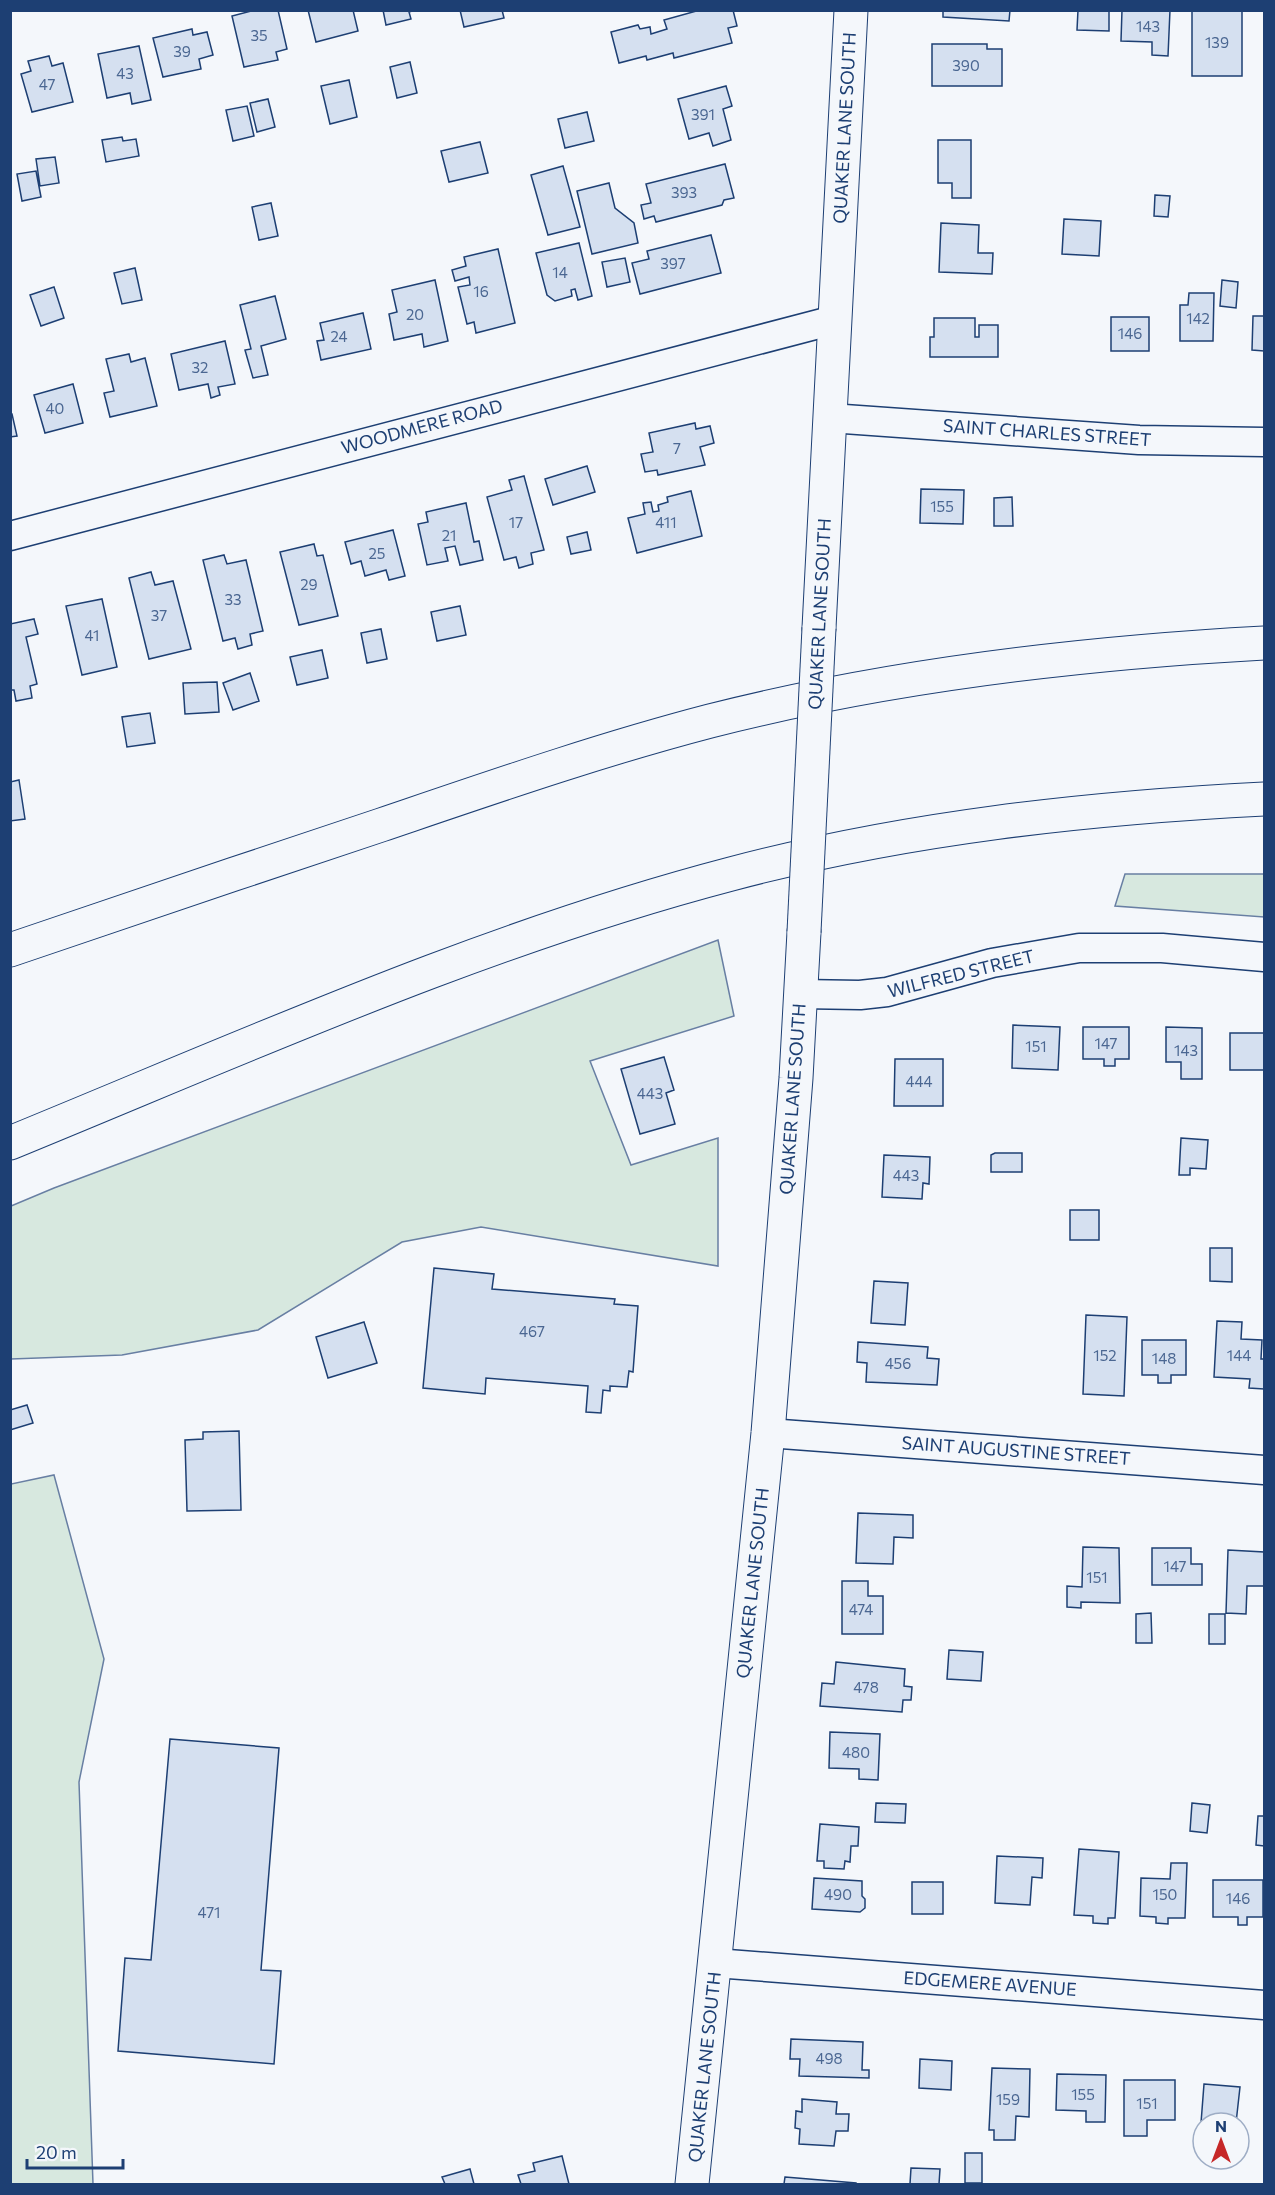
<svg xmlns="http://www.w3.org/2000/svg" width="1275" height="2195" viewBox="0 0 1275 2195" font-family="Commissioner,sans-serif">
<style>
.green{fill:#d7e8df;stroke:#687fa3;stroke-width:1.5}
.building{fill:#d5e0f0;stroke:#1d3f73;stroke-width:1.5}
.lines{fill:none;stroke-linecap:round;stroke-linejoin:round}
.street-casing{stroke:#1d3f73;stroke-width:31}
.secondary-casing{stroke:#1d3f73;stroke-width:35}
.highway-casing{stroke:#1d3f73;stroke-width:35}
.street{stroke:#f4f7fb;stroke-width:28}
.secondary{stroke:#f4f7fb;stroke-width:33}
.highway{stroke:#f4f7fb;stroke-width:33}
.secondary-bridge-casing{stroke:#1d3f73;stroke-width:35;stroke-linecap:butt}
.secondary-bridge{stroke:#f4f7fb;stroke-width:33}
.labels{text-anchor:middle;stroke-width:4.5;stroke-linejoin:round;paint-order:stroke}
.number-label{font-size:15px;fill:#4b6792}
.street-label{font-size:18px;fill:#1d3f73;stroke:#f4f7fb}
</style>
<rect width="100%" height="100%" fill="#f4f7fb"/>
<!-- green -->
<path class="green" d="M1125 874H1264V917L1115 906Z
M718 940 734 1016 590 1061 631 1165 718 1138V1266L481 1227 402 1242 258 1330 122 1355 11 1359V1206L54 1188Z
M54 1475 104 1659 79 1782 93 2184H11V1484Z"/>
<!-- building -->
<path class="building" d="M255 10H278L287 49 276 52 278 60 244 67 232 16Z
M308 10H353L358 31 316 42Z
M383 10H415L409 12 411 19 386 25Z
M460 10H502L504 18 464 27Z
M700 10H733L737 26 728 28 732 43 674 58 673 53 647 60 646 56 619 63 611 32 638 25 640 29 650 27 651 34 667 29 664 20Z
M943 10H1010L1009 21 943 17Z
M1078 10H1109V31L1077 30Z
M1122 10H1170L1168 56 1152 55V42L1121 41Z
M1192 10H1242V76H1192Z
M192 29 193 35 207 32 213 55 199 59 201 69 163 77 153 38Z
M932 44H987V49H1002V86H932Z
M139 46 151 100 132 104 130 93 107 98 98 54Z
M49 56 52 66 63 63 73 102 32 112 21 74 31 71 28 61Z
M410 62 417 93 397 98 390 67Z
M349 80 357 117 330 124 321 86Z
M726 86 732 106 723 109 731 140 713 146 709 133 689 139 678 99Z
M268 99 275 127 257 132 250 103Z
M247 106 254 136 233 141 226 110Z
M587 112 594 141 565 148 558 119Z
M122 137 123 141 136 139 139 156 106 162 102 140Z
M938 140H971V198H952V183H938Z
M480 142 488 173 449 182 441 151Z
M55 157 59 183 40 186 36 159Z
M725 164 734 198 724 200 722 205 656 222 654 216 644 219 641 205 651 203 646 184Z
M563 166 580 227 548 235 531 175Z
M36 171 41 197 22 201 17 174Z
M609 183 615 208 634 223 638 243 592 254 577 191Z
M1155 195 1170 196 1168 217 1154 216Z
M271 203 278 236 259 240 252 207Z
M1064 219 1101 221 1099 256 1062 254Z
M941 223 979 225 978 253H993L992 274 939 272Z
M711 235 721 273 640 294 632 263 649 259 647 251Z
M579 243 592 296 578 300 575 289 571 290 572 296 555 301 547 295 536 253Z
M498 249 515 323 476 333 474 322 467 324 458 287 470 285 469 277 455 281 452 270 466 266 464 257Z
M625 258 630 282 607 287 602 262Z
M135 268 142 300 122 304 114 273Z
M435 280 448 341 424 347 422 334 394 340 389 314 397 312 392 290Z
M1222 280 1238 282 1236 308 1220 306Z
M54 287 64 318 41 326 30 295Z
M1189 293H1214L1213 341H1180V305H1188Z
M275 296 286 339 261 346 268 375 253 378 245 350 251 349 240 305Z
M363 313 371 349 321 360 317 341 324 340 320 323Z
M1253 316H1264V351L1252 350Z
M1111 317H1149V351H1111Z
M934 318H975V337H979V325H998V357H930V337H934Z
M225 341 235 384 218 387 220 395 211 398 208 384 179 390 171 354Z
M129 354 131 362 145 358 157 406 110 417 104 393 114 391 106 359Z
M73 384 83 423 45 433 34 395Z
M10 414H12L17 436 10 437Z
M695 423 696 429 710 426 714 443 700 447 705 465 658 475 657 470 645 472 641 454 653 452 649 433Z
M587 466 595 492 553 505 545 479Z
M524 476 544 550 531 553 533 564 519 568 516 557 504 560 487 497 512 490 509 480Z
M921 489 964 490 963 524 920 523Z
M691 491 702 536 637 553 628 518 645 514 643 503 651 502 653 512 659 511 658 505 668 502 667 497Z
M1012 497 1013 526H994V498Z
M466 503 474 542 479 541 483 560 460 565 455 546 445 548 448 561 427 565 418 524 428 522 426 512Z
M393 530 405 576 389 580 386 570 365 576 361 561 351 564 345 542Z
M587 532 591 550 571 554 567 537Z
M314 544 317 556 323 555 338 616 299 625 280 552Z
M224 555 227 564 246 560 263 631 250 634 252 645 238 649 235 638 223 641 203 560Z
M151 572 155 585 173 581 191 649 149 659 129 578Z
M102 599 117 667 82 675 66 606Z
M460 606 466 635 437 641 431 612Z
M34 619 38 634 26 637 37 684 30 686 32 698 16 701 14 690H10V624Z
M381 629 387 659 367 663 361 633Z
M322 650 328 678 297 685 290 657Z
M250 673 259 701 233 710 223 683Z
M217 682 219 712 185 714 183 683Z
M150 713 155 743 127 747 122 717Z
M19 780 25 819 10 821V782Z
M1013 1025 1060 1027 1058 1070 1012 1068Z
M1083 1027H1129V1059H1115V1066H1104V1059H1083Z
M1166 1027 1202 1028V1079H1181V1062H1166Z
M1230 1033H1264V1070H1230Z
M664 1057 674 1090 666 1093 675 1124 640 1134 621 1069Z
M895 1059H943V1106H894Z
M1181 1138 1208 1140 1206 1169 1190 1168V1175H1179Z
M995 1153H1022V1172H991V1155Z
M884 1155 930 1157 929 1184 923 1183 922 1199 882 1197Z
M1070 1210H1099V1240H1070Z
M1210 1248H1232V1282L1210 1281Z
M434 1268 494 1274 492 1289 615 1299 614 1304 638 1306 633 1372 629 1371 627 1387 610 1386V1391L603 1390 601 1413 586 1412 588 1386 486 1378 485 1394 423 1388Z
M874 1281 908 1283 905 1325 871 1323Z
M1086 1315 1127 1317 1124 1396 1083 1394Z
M1217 1321 1242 1322 1241 1339 1262 1340 1261 1359H1264V1389L1249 1388 1250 1379 1214 1377Z
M364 1322 377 1363 328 1378 316 1337Z
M1142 1340H1186V1375H1171V1383H1158V1375H1142Z
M858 1342 928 1347 927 1358 939 1359 937 1385 866 1382 867 1363 857 1362Z
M27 1405 33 1423 10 1430V1410Z
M239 1431 241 1510 187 1511 185 1440 203 1439V1432Z
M858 1513 913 1515V1538L894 1537 893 1564 856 1563Z
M1083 1547 1119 1548 1120 1603 1081 1602V1608L1067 1607V1586L1082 1587Z
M1152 1548H1191V1564H1202V1585H1152Z
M1228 1550 1264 1552V1586H1247L1246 1614 1226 1613Z
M842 1581H868V1596H883V1634H842Z
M1151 1613 1152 1643H1136V1614Z
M1209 1614H1225V1644H1209Z
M949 1650 983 1652 981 1681 947 1679Z
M836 1662 905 1669 904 1686 912 1687 911 1700H903L902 1712 820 1706 822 1683 834 1684Z
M830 1732 880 1734 878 1780 859 1779V1769L829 1768Z
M170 1739 279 1748 261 1970 281 1971 274 2064 118 2051 125 1958 151 1960Z
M876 1803 906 1804 905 1823 875 1822Z
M1192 1803 1210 1805 1207 1833 1190 1831Z
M1258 1816H1264V1846L1256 1845Z
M820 1824 859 1827 858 1846H851L850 1862 845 1861 844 1869 824 1868V1861H817Z
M1079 1849 1119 1852 1115 1918H1108V1924L1093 1923V1916L1074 1915Z
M997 1856 1043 1858 1042 1878 1032 1877 1030 1905 995 1903Z
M1171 1863H1187L1185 1918H1168V1924L1156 1923V1917L1140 1916 1141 1878 1170 1879Z
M814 1878 862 1881V1896L865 1899V1908L860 1912 812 1909Z
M1213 1880H1263V1917H1247V1925H1238V1917H1213Z
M912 1882H943V1914H912Z
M791 2039 863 2042 862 2070H869V2078L799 2076 800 2059H790Z
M920 2059 952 2061 951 2090 919 2088Z
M992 2068 1030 2069 1029 2117 1016 2116 1015 2140H994V2130H989Z
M1057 2074 1106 2075 1105 2122H1086V2111L1056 2110Z
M1124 2080H1175V2120H1147V2136H1124Z
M1204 2084 1240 2087 1236 2123H1203V2136H1200Z
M802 2099 837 2102 836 2114H849L848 2131H836L834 2146 799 2144 800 2129 795 2128 796 2111 802 2112Z
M965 2153H982V2183H965Z
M562 2156 569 2184H521L518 2175 535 2171 533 2163Z
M911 2168 940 2169 939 2184H910Z
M470 2169 474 2184H445L442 2177Z
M785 2177 856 2183V2184H784Z"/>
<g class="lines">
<!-- street casing -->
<g class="street-casing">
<path id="street" d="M830 418 1139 440 1264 442
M10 536 834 320
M800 994 860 995 887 992 992 963 1079 948H1162L1264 957
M768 1433 1264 1470
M715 1963 1264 2005"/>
</g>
<!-- secondary casing -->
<g class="secondary-casing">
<path id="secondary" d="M819 628 851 10
M692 2184 768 1433 796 1078 804 932"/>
</g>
<!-- highway casing -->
<g class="highway-casing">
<path id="highway" d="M10 950C134 908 257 866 381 825 490 788 599 750 710 721 891 675 1079 653 1264 643
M10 1143C247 1046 483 939 731 874 905 828 1085 808 1264 799"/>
</g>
<!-- street -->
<use href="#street" class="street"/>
<!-- secondary -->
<use href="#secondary" class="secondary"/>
<!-- highway -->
<use href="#highway" class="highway"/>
<!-- secondary-bridge casing -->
<g class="secondary-bridge-casing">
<path id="secondary-bridge" d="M804 932 819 628"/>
</g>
<!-- secondary-bridge -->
<use href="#secondary-bridge" class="secondary-bridge"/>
</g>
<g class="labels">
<!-- number labels -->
<g class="number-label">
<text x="1148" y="32">143</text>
<text x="259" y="41">35</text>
<text x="1217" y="48">139</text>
<text x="182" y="57">39</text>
<text x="966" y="71">390</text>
<text x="125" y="79">43</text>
<text x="47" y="90">47</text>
<text x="703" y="120">391</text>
<text x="684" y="198">393</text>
<text x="673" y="269">397</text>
<text x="560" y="278">14</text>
<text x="481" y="297">16</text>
<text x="415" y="320">20</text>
<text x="1198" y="324">142</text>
<text x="1130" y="339">146</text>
<text x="339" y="342">24</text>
<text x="200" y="373">32</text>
<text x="55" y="414">40</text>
<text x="677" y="454">7</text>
<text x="942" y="512">155</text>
<text x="516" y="528">17</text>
<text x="666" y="528">411</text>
<text x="449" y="541">21</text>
<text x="377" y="559">25</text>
<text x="309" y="590">29</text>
<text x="233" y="605">33</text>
<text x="159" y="621">37</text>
<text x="92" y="641">41</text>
<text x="1106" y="1049">147</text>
<text x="1036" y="1052">151</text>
<text x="1186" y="1056">143</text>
<text x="919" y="1087">444</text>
<text x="650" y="1099">443</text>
<text x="906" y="1181">443</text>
<text x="532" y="1337">467</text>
<text x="1105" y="1361">152</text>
<text x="1239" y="1361">144</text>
<text x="1164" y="1364">148</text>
<text x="898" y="1369">456</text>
<text x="1175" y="1572">147</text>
<text x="1097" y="1583">151</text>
<text x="861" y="1615">474</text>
<text x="866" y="1693">478</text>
<text x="856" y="1758">480</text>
<text x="838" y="1900">490</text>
<text x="1165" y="1900">150</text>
<text x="1238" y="1904">146</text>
<text x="209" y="1918">471</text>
<text x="829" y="2064">498</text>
<text x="1083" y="2100">155</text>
<text x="1008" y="2105">159</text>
<text x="1147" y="2109">151</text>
</g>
<!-- street labels -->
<g class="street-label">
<text transform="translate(845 128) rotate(-87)" y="6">QUAKER LANE SOUTH</text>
<text transform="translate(422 427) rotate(-15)" y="6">WOODMERE ROAD</text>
<text transform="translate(1047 433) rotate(4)" y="6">SAINT CHARLES STREET</text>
<text transform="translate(820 614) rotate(-87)" y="6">QUAKER LANE SOUTH</text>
<text transform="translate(961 974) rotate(-14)" y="6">WILFRED STREET</text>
<text transform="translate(793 1099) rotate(-86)" y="6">QUAKER LANE SOUTH</text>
<text transform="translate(1016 1451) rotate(4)" y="6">SAINT AUGUSTINE STREET</text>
<text transform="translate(753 1583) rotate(-84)" y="6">QUAKER LANE SOUTH</text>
<text transform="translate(990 1984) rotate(4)" y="6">EDGEMERE AVENUE</text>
<text transform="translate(705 2067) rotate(-84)" y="6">QUAKER LANE SOUTH</text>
</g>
</g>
<!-- border -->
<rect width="1275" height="2195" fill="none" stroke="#1d3f73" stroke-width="24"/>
<!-- north arrow -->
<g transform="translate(1221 2141)"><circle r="28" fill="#f4f7fb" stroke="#9eadc5" stroke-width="1.5"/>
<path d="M0-4.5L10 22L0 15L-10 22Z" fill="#c62828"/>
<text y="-9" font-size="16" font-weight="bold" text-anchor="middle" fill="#1d3f73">N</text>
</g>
<!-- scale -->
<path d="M27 2159v9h96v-9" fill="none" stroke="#1d3f73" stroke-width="3"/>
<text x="36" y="2159" font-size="18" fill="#1d3f73" stroke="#f4f7fb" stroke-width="4.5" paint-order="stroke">20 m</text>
</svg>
